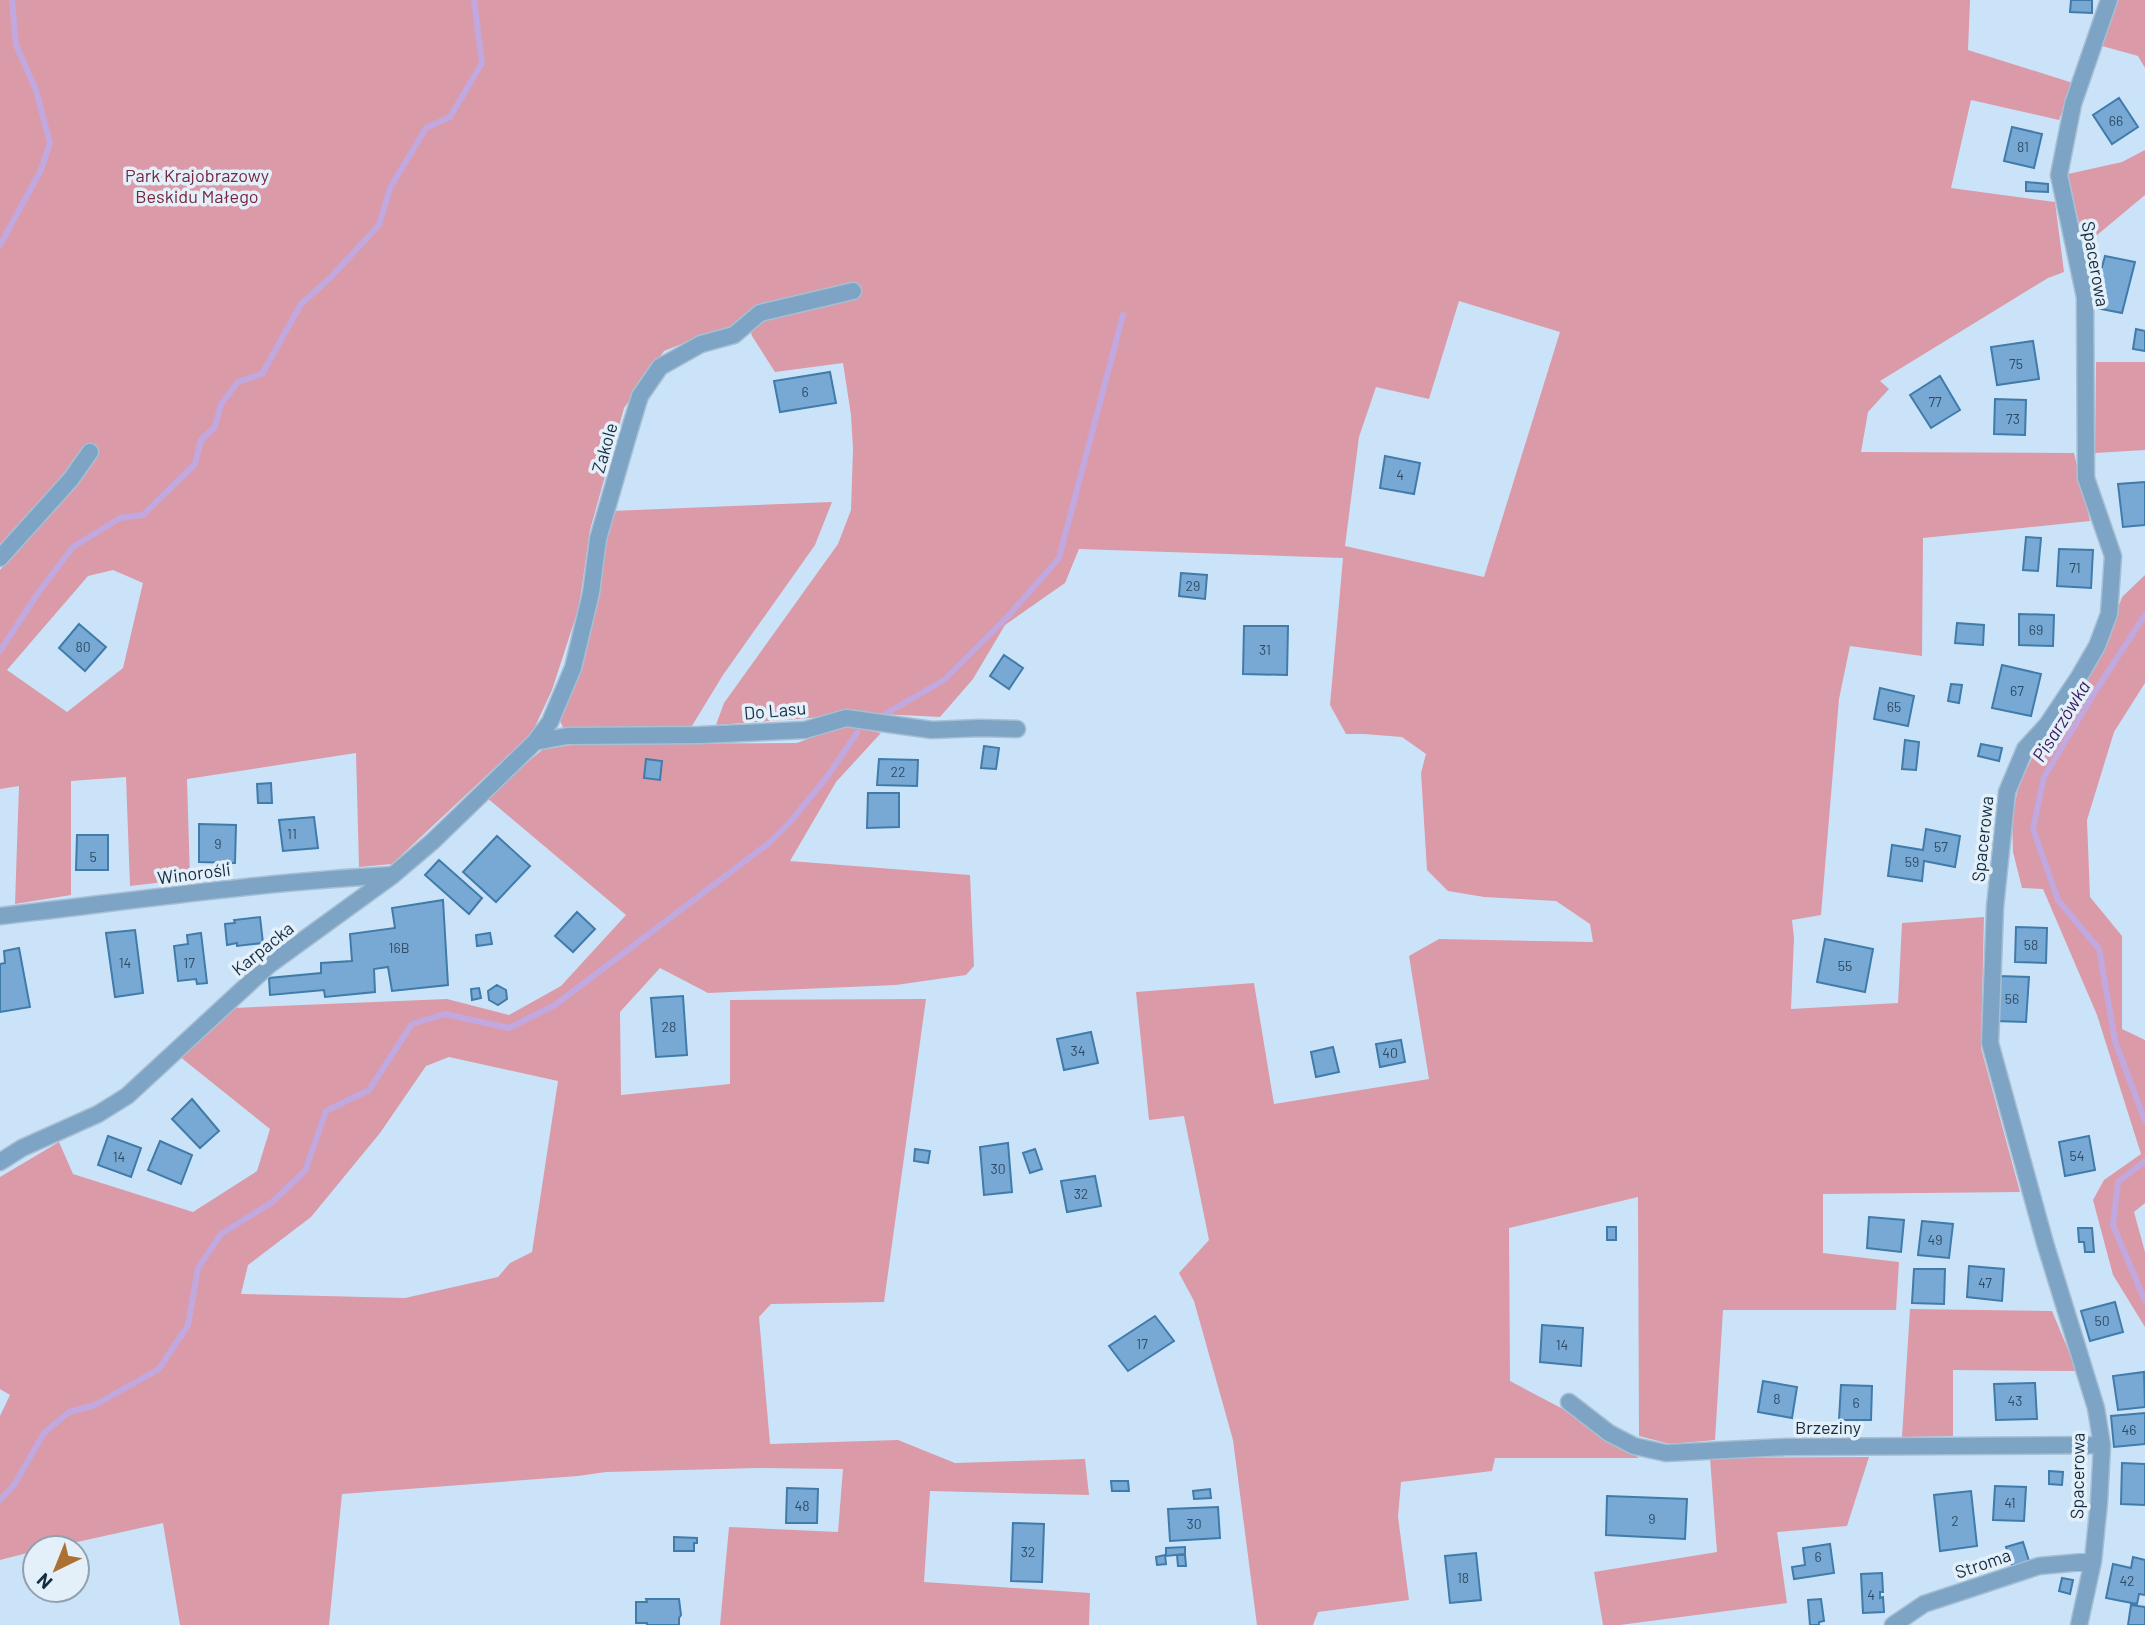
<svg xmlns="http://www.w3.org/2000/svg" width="2145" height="1625" viewBox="0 0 2145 1625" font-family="Barlow,sans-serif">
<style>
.green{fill:#db9aa8;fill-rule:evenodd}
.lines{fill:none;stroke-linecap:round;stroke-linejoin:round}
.stream{stroke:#c1a9e0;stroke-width:6}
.building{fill:#78a9d4;stroke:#407baa;stroke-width:2}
.street-casing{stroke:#a7bfd3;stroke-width:19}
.street{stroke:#7ea4c5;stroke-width:16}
.labels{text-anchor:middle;stroke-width:7;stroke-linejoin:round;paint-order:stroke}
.number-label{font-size:14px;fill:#2e4c66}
.park-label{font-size:18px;fill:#75273f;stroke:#e3eff9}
.street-label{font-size:18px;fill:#152d41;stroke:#e3eff9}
.water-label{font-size:19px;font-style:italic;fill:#3e1c5d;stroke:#e3eff9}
</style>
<rect width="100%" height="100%" fill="#cbe3f8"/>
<!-- green -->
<path class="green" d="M0 0H1970L1968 50 2073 83 2059 120 1971 100 1951 188 2055 202 2064 272 2048 278 1880 381 1889 389 1868 412 1861 452 2074 453 2090 521 1923 538 1922 656 1850 646 1839 699 1821 915 1792 920 1794 938 1791 1009 1898 1003 1902 923 1984 917 1981 1048 2020 1192 1823 1194V1253L1899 1262 1896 1310H1723L1715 1440 1670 1444 1639 1436 1638 1197 1509 1228 1510 1381 1563 1409 1639 1458H1495L1492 1471 1401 1482 1398 1517 1409 1600 1318 1612 1313 1625H1257L1233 1440 1194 1301 1179 1273 1209 1240 1184 1116 1149 1120 1136 992 1254 983 1274 1104 1429 1079 1409 956 1439 939 1593 942 1590 924 1556 901 1484 897 1448 891 1427 870 1421 773 1426 754 1402 737 1364 734H1346L1330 705 1343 558 1079 549 1065 583 1005 625 973 679 940 717 842 712 823 717 716 725 724 703 838 544 851 510 853 449 851 415 843 363 775 372 752 336 749 325 702 336 664 351 624 408 590 530 579 607 552 690 532 733 392 864 359 867 356 753 187 779 190 879 130 886 126 777 71 781V895L15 904 19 786 0 789V570L51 510 0 547ZM1459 301 1560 332 1484 577 1345 546 1359 437 1376 387 1429 399ZM113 570 143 583 123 668 67 712 7 670 88 576Z
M2117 0H2145V68L2138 56 2102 46Z
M2145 150V195L2084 246 2068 174 2122 162Z
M2096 362H2145V450L2095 453Z
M832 502 815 545 723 675 690 729H564L559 719 611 511Z
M2145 575V683L2114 732 2087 820 2090 897 2122 936V1029L2145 1040V1203L2134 1212 2145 1252V1327L2113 1275 2093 1200 2104 1180 2141 1154 2097 1015 2043 889 2022 888 2013 852 2012 815 2019 785 2032 758 2052 731 2103 651 2122 597Z
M845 725 881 733 836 782 790 861 970 875 974 966 966 975 896 985 708 993 660 968 620 1012 621 1095 730 1084V1000L926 999 884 1302 771 1304 759 1317 770 1444 898 1440 955 1463 1085 1459 1089 1495 930 1491 924 1582 1090 1593 1089 1625H720L729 1527 838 1532 843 1469 758 1468 606 1472 578 1476 342 1494 329 1625H180L163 1523 50 1548H35V1551L0 1560V1416L10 1395 0 1389V1177L59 1142 73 1174 193 1212 257 1171 270 1129 179 1056 233 1008 447 999 509 1015 561 986 626 915 486 797 542 750 577 744 797 743ZM449 1057 558 1081 532 1252 510 1263 498 1277 405 1298 241 1294 248 1265 311 1217 380 1133 426 1066Z
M1910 1309 2052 1311 2077 1371 1953 1370V1436L1902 1437Z
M1869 1457 1847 1526 1777 1532 1787 1603 1620 1625H1603L1594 1572 1717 1552 1710 1458Z"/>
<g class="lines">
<!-- stream -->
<path class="stream" d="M0 245 41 170 50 143 36 90 16 45 12 0
M2145 615 2096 690 2044 777 2033 829 2058 900 2099 949 2115 1041 2145 1121
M0 651 38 593 73 547 120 518 143 515 195 464 201 440 215 427 221 404 238 382 262 374 301 304 330 278 379 225 390 188 426 128 450 117 482 63 474 0
M880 717 944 680 1009 615 1059 558 1123 315
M2145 1161 2118 1182 2113 1225 2145 1301
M0 1500 14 1485 44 1433 69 1412 95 1405 159 1369 188 1325 198 1268 221 1234 271 1203 305 1171 326 1111 369 1090 412 1024 445 1014 509 1028 555 1005 769 843 791 821 826 778 857 733"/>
</g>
<!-- building -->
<path class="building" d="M2071 0H2092V13L2070 12Z
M2119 98 2138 127 2112 144 2093 115Z
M2012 127 2042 134 2034 168 2004 161Z
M2026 182 2048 184V192L2026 191Z
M2105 256 2135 262 2122 313 2091 307Z
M2136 329 2145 331V351L2133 349Z
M2033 341 2039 379 1997 385 1991 347Z
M830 372 836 403 780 412 774 381Z
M1940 376 1960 410 1931 428 1910 395Z
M1995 399 2026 400 2025 435 1994 434Z
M1385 456 1420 463 1414 494 1380 488Z
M2145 482V525L2123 527 2118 484Z
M2026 537 2041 538 2038 571 2023 570Z
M2059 549 2093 550 2091 588 2057 586Z
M1181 573 1207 575 1205 599 1179 596Z
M2019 614 2054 615 2053 646 2019 645Z
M1957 623 1984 625 1983 645 1955 643Z
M79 624 106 647 85 671 59 648Z
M1244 626H1288L1287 675 1243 674Z
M1004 655 1023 668 1009 689 990 676Z
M2002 665 2041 674 2031 716 1992 708Z
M1951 684 1962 685 1959 703 1948 701Z
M1880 688 1914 696 1908 726 1874 719Z
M1905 740 1919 742 1916 770 1902 769Z
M1981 744 2002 748 1999 761 1978 756Z
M984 746 999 748 996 769 981 768Z
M646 759 662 761 660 780 644 778Z
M879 759 918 760 917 786 877 785Z
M271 783 272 803H258L257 784Z
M868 793H899V827L867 828Z
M314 817 318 848 283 851 279 820Z
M199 824 236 825 235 863 199 862Z
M1926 829 1960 836 1955 867 1924 861 1922 881 1888 876 1892 845 1923 850Z
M77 835H108V870H76Z
M497 836 530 866 496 902 463 872Z
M439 860 482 898 469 914 425 875Z
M443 900 448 985 392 991 388 967 374 969 375 992 325 997 324 990 270 995 269 978 321 973V963L352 961 350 934 395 928 392 908Z
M577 912 595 929 573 952 555 936Z
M260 917 263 943 237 946V943L227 945 225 924 235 923 234 920Z
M2016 927 2047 928 2046 963 2015 962Z
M135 930 143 993 115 997 106 933Z
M201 933 207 983 197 984 196 979 178 981 174 946 188 944 187 935Z
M490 933 492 944 477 946 476 935Z
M1825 939 1873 949 1865 992 1817 982Z
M19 948 30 1007 0 1012V964L5 963 4 951Z
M1998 976 2029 977 2026 1022 1995 1021Z
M497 985 506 990 507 999 498 1005 489 1000 488 991Z
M479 988 481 998 472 1000 471 989Z
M683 996 687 1055 656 1057 651 998Z
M1091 1032 1098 1063 1064 1070 1057 1039Z
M1401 1040 1405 1062 1380 1067 1376 1044Z
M1333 1047 1339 1072 1316 1077 1311 1052Z
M192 1099 219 1131 200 1148 172 1119Z
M108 1136 141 1148 131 1177 98 1165Z
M2089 1136 2095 1170 2065 1176 2059 1142Z
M160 1141 192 1155 181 1184 148 1170Z
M1008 1143 1012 1192 984 1195 980 1147Z
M915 1149 930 1151 928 1163 914 1161Z
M1035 1149 1042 1169 1030 1173 1023 1153Z
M1095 1176 1101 1206 1067 1212 1061 1181Z
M1869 1217 1904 1220 1901 1252 1867 1248Z
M1922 1221 1953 1224 1949 1258 1918 1255Z
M1607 1227H1616V1240H1607Z
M2078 1228H2092L2094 1252H2085L2084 1242H2079Z
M1969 1266 2004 1269 2002 1301 1967 1297Z
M1914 1269H1945L1944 1304 1912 1303Z
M2115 1302 2123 1332 2090 1341 2081 1311Z
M1155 1316 1174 1341 1128 1371 1109 1346Z
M1542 1325 1583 1328 1581 1366 1540 1362Z
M2144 1372 2145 1407 2118 1410 2113 1376Z
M1763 1381 1797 1387 1792 1418 1758 1412Z
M2035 1383 2037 1419 1996 1420 1994 1384Z
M1841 1385 1872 1386 1871 1420H1839Z
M2145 1413V1444L2114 1447 2111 1416Z
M2122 1463 2145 1464V1505L2121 1504Z
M2049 1471 2063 1472 2062 1485 2049 1484Z
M1111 1481H1128L1129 1491H1112Z
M1995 1486 2026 1487 2024 1521 1993 1520Z
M787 1488 818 1489 817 1523H786Z
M1210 1489 1211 1498 1194 1499 1193 1491Z
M1971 1491 1977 1546 1940 1551 1934 1495Z
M1607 1496 1687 1499 1685 1539 1606 1535Z
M1218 1507 1220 1538 1170 1541 1168 1509Z
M1013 1523 1044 1524 1042 1582 1011 1581Z
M674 1537 697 1538V1543H694V1551H674Z
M2023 1542 2029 1561 2012 1566 2006 1547Z
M1830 1544 1834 1573 1794 1579 1792 1567 1805 1565 1803 1548Z
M1185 1547V1554L1166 1556V1548Z
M1476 1553 1481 1600 1450 1603 1445 1556Z
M1165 1555 1166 1564 1157 1565 1156 1557Z
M1177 1555H1185L1186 1566H1178Z
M2133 1557 2145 1560V1595L2139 1594 2137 1604 2106 1598 2113 1564 2131 1568Z
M1882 1573 1883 1592H1880V1598L1883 1597 1884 1612 1863 1613 1861 1574Z
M2062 1578 2073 1580 2070 1594 2059 1591Z
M646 1599H679L681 1615 679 1618V1625H647V1623H636V1602H647Z
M1821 1599 1824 1621 1819 1622V1625H1810L1808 1600Z
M2131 1605 2145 1607V1625H2128Z"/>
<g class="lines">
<!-- street casing -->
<g class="street-casing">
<path id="street" d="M0 558 71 479 90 452
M535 742 567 736 700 735 805 730 846 718 932 730 980 728 1017 729
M0 916C131 901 262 882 393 875
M0 1162 22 1148 98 1114 127 1096 269 965 393 875 433 841 535 742 550 722 573 668 591 593 598 539 629 432 640 396 660 367 701 344 734 335 760 313 853 291
M1569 1402 1609 1433 1634 1446 1666 1453 1786 1447 2102 1445
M1893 1625 1924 1604 2039 1566 2093 1561
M2079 1625 2093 1561 2099 1502 2102 1445 2096 1408 2045 1243 1990 1043 1995 907 2007 792 2025 749 2047 725 2079 677 2097 646 2109 614 2113 556 2086 478 2085 297 2059 175 2073 104 2109 0"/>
</g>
<!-- street -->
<use href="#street" class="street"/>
</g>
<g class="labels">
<!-- number labels -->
<g class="number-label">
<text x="2116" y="126">66</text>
<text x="2023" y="152">81</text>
<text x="2016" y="369">75</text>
<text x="805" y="397">6</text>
<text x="1935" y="407">77</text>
<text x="2013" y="424">73</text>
<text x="1400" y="480">4</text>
<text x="2075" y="573">71</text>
<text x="1193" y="591">29</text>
<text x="2036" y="635">69</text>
<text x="83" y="652">80</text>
<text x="1265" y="655">31</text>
<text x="2017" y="696">67</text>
<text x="1894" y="712">65</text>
<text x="898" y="777">22</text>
<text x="292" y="839">11</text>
<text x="218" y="849">9</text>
<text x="1941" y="852">57</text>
<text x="93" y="862">5</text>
<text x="1912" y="867">59</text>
<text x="2031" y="950">58</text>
<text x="399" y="953">16B</text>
<text x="125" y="968">14</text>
<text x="189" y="968">17</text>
<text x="1845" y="971">55</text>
<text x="2012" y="1004">56</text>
<text x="669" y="1032">28</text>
<text x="1078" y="1056">34</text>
<text x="1390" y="1058">40</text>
<text x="2077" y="1161">54</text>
<text x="119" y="1162">14</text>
<text x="998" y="1174">30</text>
<text x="1081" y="1199">32</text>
<text x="1935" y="1245">49</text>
<text x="1985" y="1288">47</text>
<text x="2102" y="1326">50</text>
<text x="1142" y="1349">17</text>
<text x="1562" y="1350">14</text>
<text x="1777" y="1404">8</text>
<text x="2015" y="1406">43</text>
<text x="1856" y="1408">6</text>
<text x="2129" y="1435">46</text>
<text x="2010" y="1508">41</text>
<text x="802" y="1511">48</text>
<text x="1652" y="1524">9</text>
<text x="1955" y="1526">2</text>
<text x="1194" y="1529">30</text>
<text x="1028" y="1557">32</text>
<text x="1818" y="1562">6</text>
<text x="1463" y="1583">18</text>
<text x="2127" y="1586">42</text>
<text x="1871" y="1600">4</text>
</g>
<!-- park labels -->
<g class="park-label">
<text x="197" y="182">Park Krajobrazowy<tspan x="197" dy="21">Beskidu Małego</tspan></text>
</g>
<!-- street labels -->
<g class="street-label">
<text transform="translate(2095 264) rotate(80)" y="6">Spacerowa</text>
<text transform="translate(605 448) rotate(-74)" y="6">Zakole</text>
<text transform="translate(775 711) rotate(-5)" y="6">Do Lasu</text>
<text transform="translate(1983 839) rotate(-84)" y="6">Spacerowa</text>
<text transform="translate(194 874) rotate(-7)" y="6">Winorośli</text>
<text transform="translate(263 949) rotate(-39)" y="6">Karpacka</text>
<text x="1828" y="1434">Brzeziny</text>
<text transform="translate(2078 1476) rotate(-89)" y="6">Spacerowa</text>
<text transform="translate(1983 1564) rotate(-19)" y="6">Stroma</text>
</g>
<!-- water labels -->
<g class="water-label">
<text transform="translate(2061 721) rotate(-58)" y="7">Pisarzówka</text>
</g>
</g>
<!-- north arrow -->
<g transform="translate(56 1569) rotate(223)"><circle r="33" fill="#e3eff9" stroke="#91a1af" stroke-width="2"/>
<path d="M0-5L12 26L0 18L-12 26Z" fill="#ac7132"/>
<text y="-10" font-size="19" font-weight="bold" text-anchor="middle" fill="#152d41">N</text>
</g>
</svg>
